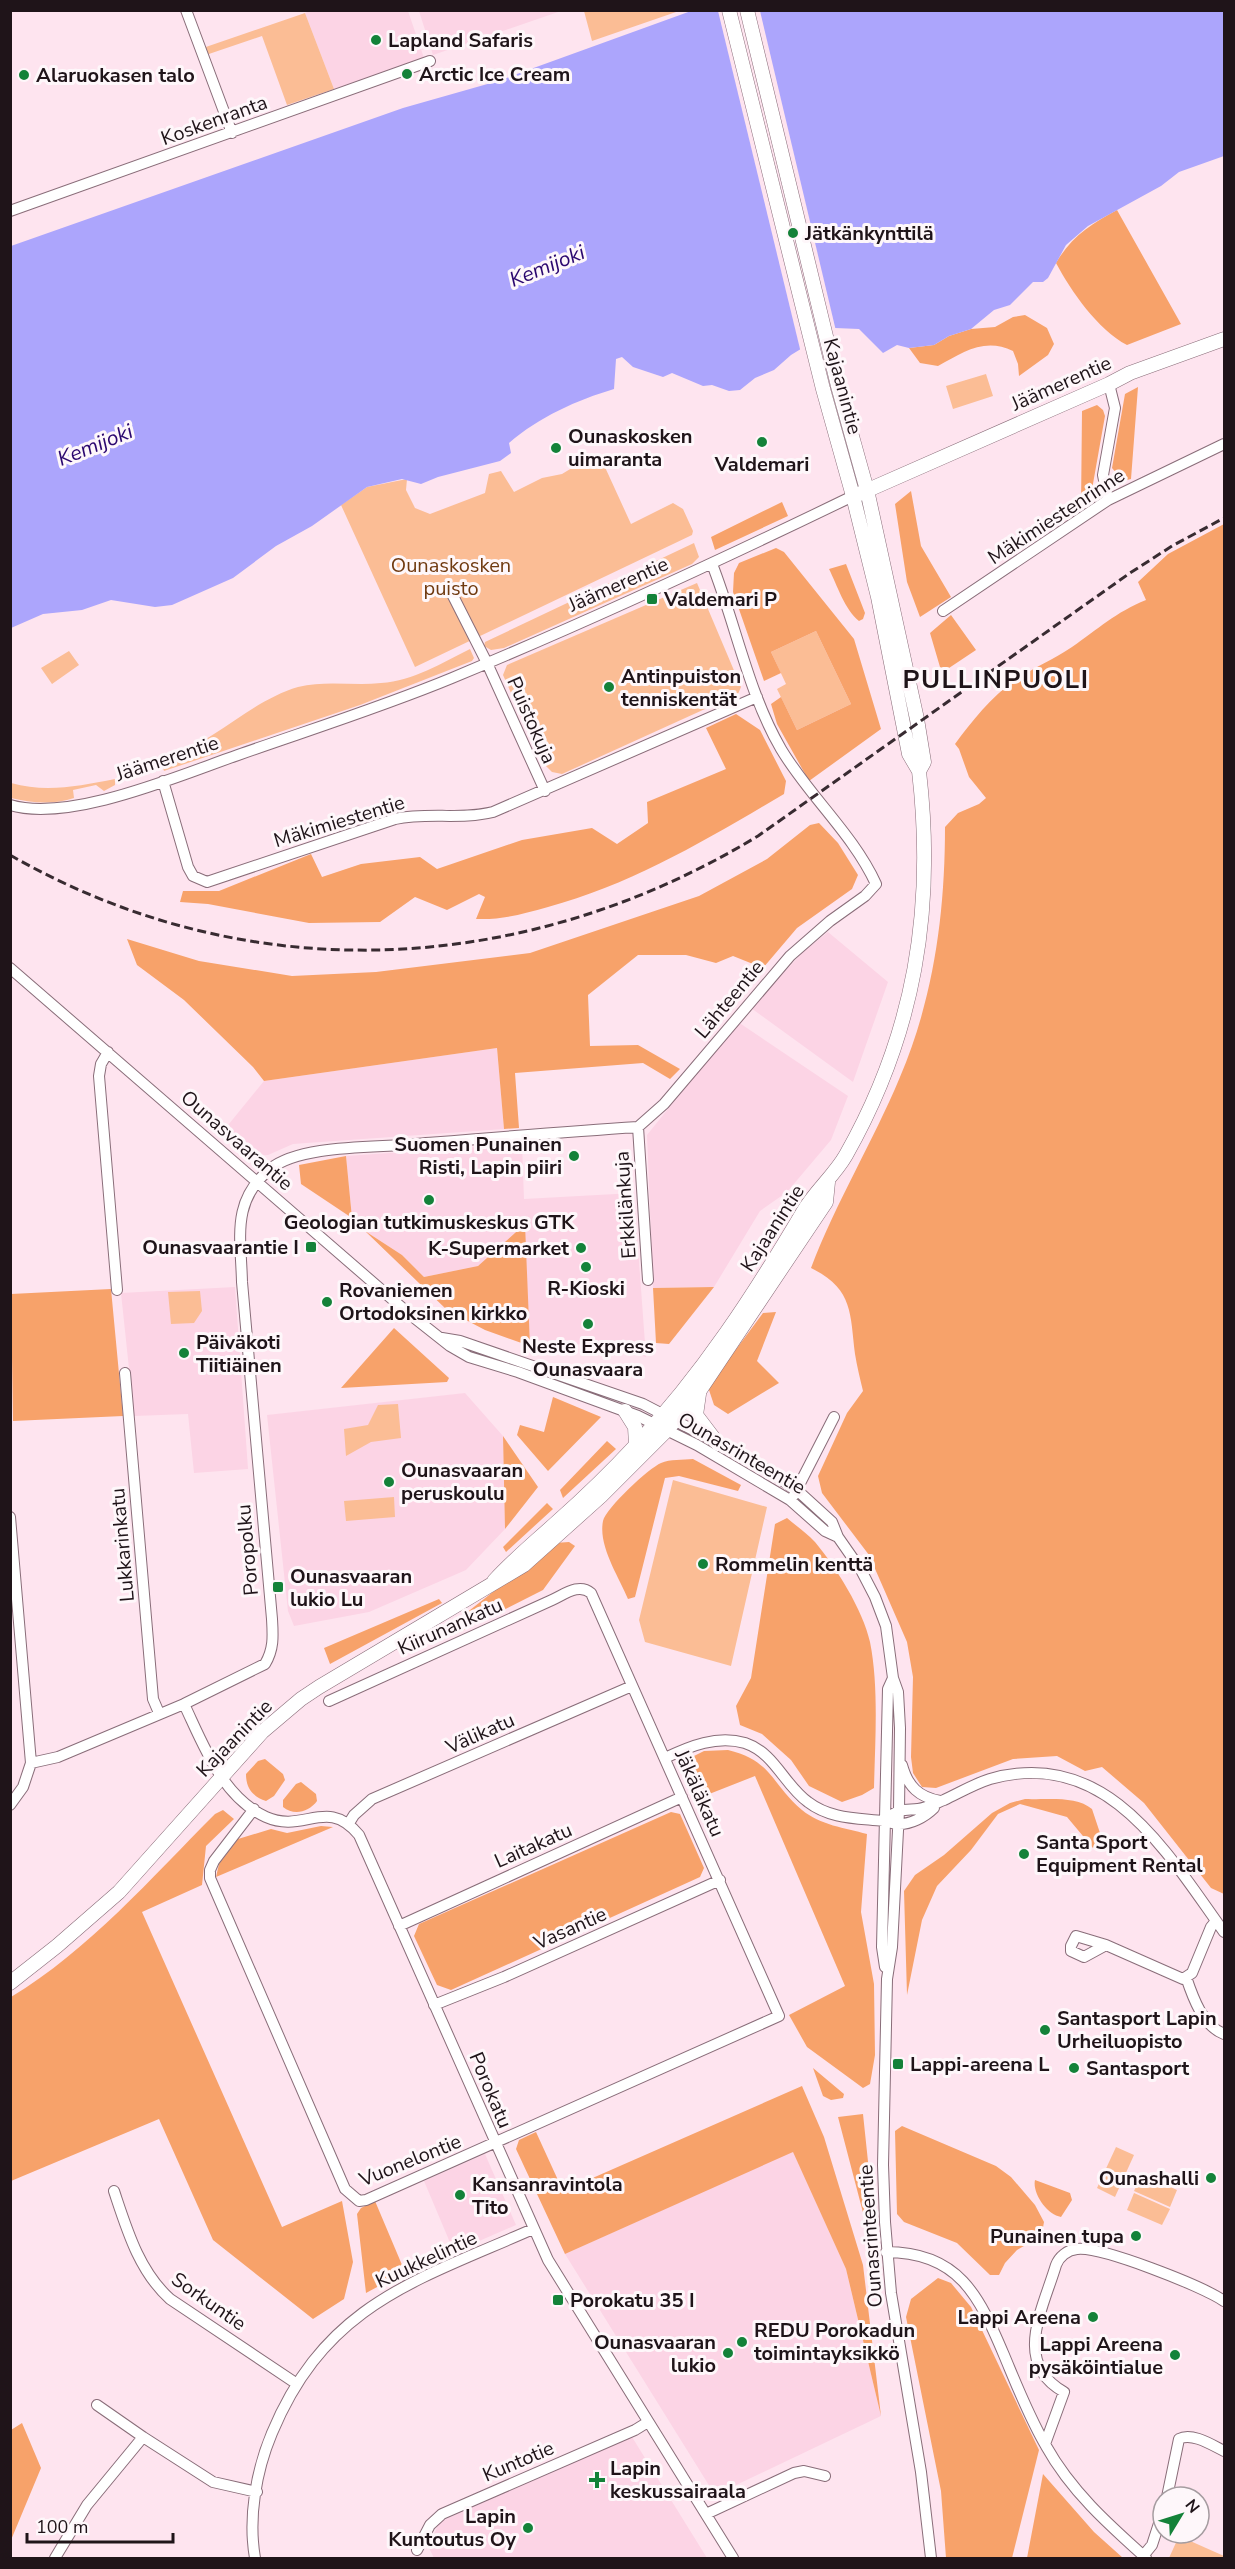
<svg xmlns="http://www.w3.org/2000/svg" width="1235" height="2569" viewBox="0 0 1235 2569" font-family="'Nunito Sans',sans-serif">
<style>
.built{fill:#fcd4e5}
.green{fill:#fbbd95}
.forest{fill:#f7a26a}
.water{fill:#aca5fc}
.pier{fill:#fee4ef}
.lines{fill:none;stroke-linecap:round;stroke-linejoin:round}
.minor-casing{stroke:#896d79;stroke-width:12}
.major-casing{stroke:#896d79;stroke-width:15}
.minor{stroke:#fff;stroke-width:10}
.major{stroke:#fff;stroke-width:14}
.rail{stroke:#382b31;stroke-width:3;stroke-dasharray:9 4.5;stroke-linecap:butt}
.poi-dot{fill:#148239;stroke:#fef7fa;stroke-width:2}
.labels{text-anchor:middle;stroke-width:6;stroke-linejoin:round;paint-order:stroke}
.poi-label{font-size:20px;font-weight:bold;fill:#1f1419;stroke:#fef7fa;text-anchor:start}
.street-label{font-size:20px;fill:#1f1419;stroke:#fef7fa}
.park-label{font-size:20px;fill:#703a10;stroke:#fef7fa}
.water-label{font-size:21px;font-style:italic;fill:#2b076f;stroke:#fef7fa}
.district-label{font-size:26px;font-weight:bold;letter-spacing:1.5px;fill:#1f1419;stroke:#fef7fa}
</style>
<rect width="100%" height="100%" fill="#fee4ef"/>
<!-- built -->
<path class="built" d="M312 10 408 11 424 58 334 89 305 13Z
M419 11V10L561 11 433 55Z
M828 932 888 982 853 1082 751 1008 803 952Z
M738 1022 848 1096 831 1140 787 1192 760 1211 714 1287 653 1288 647 1135Z
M497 1048 504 1129 293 1144 268 1155 251 1156 220 1135 264 1081Z
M522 1144 524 1199 634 1193 646 1357 595 1344 530 1346 524 1225 478 1266 424 1277 402 1255 365 1231 352 1218 346 1156Z
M235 1287 248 1469 194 1473 188 1414 134 1416 121 1293Z
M465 1393 503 1436 505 1529 466 1570 369 1612 294 1626 288 1611 267 1415Z
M793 2151 846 2269 881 2416 715 2495 565 2254Z
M485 2154 516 2225 454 2252 424 2181Z
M632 2437 707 2558H434L429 2548 439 2522Z"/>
<!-- green -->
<path class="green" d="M584 11V10L679 11 592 41Z
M305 13 334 89 287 105 262 36 203 56 200 49Z
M986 374 993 396 953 409 946 386Z
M595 454 604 465 631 524 673 503 683 509 693 531 692 535 415 667 341 505 367 487 407 479 406 490 415 508 430 514 485 493 489 474 501 471 514 492 542 478 562 474Z
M694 543 699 557 692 564 504 648 491 650 484 646 485 642Z
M697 583 741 687 738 694 562 774 552 772 542 762 503 675 507 665Z
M816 631 851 704 797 730 777 689 786 684 771 652Z
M470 649 474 658 472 661 360 705 164 771 161 762C180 754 197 745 214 734 241 717 267 696 298 687 326 680 353 686 381 683 414 681 441 663 470 649Z
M69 651 79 665 52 684 41 668Z
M115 779V785L104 791 96 785 73 790 74 798C54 805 31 803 11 798V783C46 793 79 786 115 779Z
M200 1291 202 1311 194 1323 171 1324 168 1292Z
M398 1404 401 1438 371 1442 346 1456 344 1429 368 1425 378 1405Z
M673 1480 767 1507 731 1666 645 1642 639 1620Z
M394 1497 395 1517 346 1521 344 1501Z
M1116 2147 1134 2155 1115 2197 1097 2188Z
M1142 2174 1177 2190 1170 2207 1134 2191Z
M1134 2193 1170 2209 1162 2225 1127 2210Z
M1179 2536 1224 2556V2558H1169Z"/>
<!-- forest -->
<path class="forest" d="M1117 210 1181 324 1127 345C1098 330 1071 291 1056 263 1071 237 1091 224 1117 210Z
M1025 315 1047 328 1054 344 1048 355 1019 376 1018 364 1013 351C985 337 963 352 938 366L920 363 909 348 934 345 949 336 971 329 995 327 1013 317Z
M1138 387 1131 479 1123 481 1112 468 1125 394Z
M1097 405 1103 410 1105 416 1091 495 1081 508 1082 411Z
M911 491 921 546 951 597 920 617 907 582 895 504Z
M782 502 788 516 715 550 711 537Z
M1224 524V1894L1211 1888 1144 1803 1102 1767 1085 1771 1057 1756 1013 1759 936 1788 922 1787 913 1773 911 1757 913 1677 907 1642 869 1555 822 1493 818 1476 847 1413 863 1391C860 1379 857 1366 855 1354 850 1312 853 1289 811 1268 836 1202 873 1142 900 1077 934 997 945 913 945 827L958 813 979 804 986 798 969 777 959 749 955 744C972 721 991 697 1015 680 1033 668 1053 660 1072 647 1098 629 1116 612 1146 600L1138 582 1168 554Z
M776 548 784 552 854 639 881 729 809 781 777 724 771 704 781 697 797 730 851 704 816 631 771 652 781 673 764 681 733 592 734 573 739 563Z
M846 564 865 613 863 619 859 621C845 610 837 585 829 569Z
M951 615 976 650 946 670 940 667 930 633Z
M736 714 760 730 786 781 784 794C708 839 633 884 548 907 522 914 503 920 476 919L485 897 479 894 447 910 415 897 380 922 309 923 208 904 180 902 183 891H219L311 854 322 877 361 864 420 857 437 869 522 840 592 828 617 844 648 823 647 802 726 769 706 728Z
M819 823 838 843 858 875 852 889 797 928 763 968 733 956 716 963 686 955H638L588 995 590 1046 638 1045 680 1069 670 1079 643 1063 515 1073 519 1128 504 1129 497 1048 264 1081 253 1067 184 1000 137 965 127 939 199 961 292 976 376 972 530 953 699 896 767 859 810 825Z
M346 1156 352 1218 301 1184 299 1165Z
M525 1224 530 1346 485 1330 447 1310 365 1231 402 1255 424 1277 478 1266Z
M714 1287 669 1344 656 1343 653 1288Z
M111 1289 123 1416 13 1421 11 1294Z
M776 1312 757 1361 779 1383 728 1414 714 1405 708 1387 763 1313Z
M394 1328 449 1378 447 1382 341 1388Z
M553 1397 601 1417 548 1471 517 1435 520 1425 544 1432Z
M503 1436 538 1487 505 1529Z
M607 1441 616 1449 563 1498 560 1490Z
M693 1459 741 1485 738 1491 679 1476 665 1478 635 1597 628 1599C619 1577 598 1546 603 1521 606 1508 649 1468 661 1463 670 1459 683 1460 693 1459Z
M547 1503 553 1509 506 1552 503 1547Z
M787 1518C796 1526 807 1533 815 1542 836 1567 863 1610 870 1642 879 1687 875 1742 874 1788L862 1795 842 1802 809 1786 791 1760 762 1734 740 1725 736 1706 751 1678 775 1524Z
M569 1542 575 1546 543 1590 454 1635 451 1625 555 1543Z
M439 1599 442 1603 330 1664 324 1648Z
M728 1750C773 1761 771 1784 802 1810 820 1825 845 1828 867 1834L861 1912 874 1984 875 2055 870 2084 863 2088 807 2047 789 2015 845 1986 755 1776 694 1800 682 1762 704 1751Z
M265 1759 283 1774 285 1780 274 1796 266 1801C252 1796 246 1788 246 1774L258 1761Z
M301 1782 316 1794 317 1801C309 1812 294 1816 283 1807V1800L296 1784Z
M1025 1799C1045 1800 1076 1795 1092 1809L1103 1842 1093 1848 1067 1817 1020 1804 998 1814 971 1850 937 1886 922 1920 907 1995 904 1891 915 1875 944 1855 992 1813 1010 1803Z
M223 1810 234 1819 206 1846 202 1885 142 1912 282 2227 342 2201 353 2262 344 2299 313 2319 213 2240 159 2119 11 2181V1997C89 1950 151 1878 215 1814Z
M671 1812 680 1814 704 1868 700 1877 451 1990 437 1985 414 1936 419 1924Z
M321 1826 333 1827 216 1877 219 1864 238 1839 271 1829 287 1833Z
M813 2068 844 2094 843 2098 831 2100 823 2096Z
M802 2086 824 2137 863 2265 881 2416 846 2269 793 2152 565 2254 516 2149 519 2140 536 2132 563 2191Z
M863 2114 873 2209 872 2224H866L838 2117Z
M902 2126 996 2166 1011 2177 1035 2205 1044 2222 1042 2233 1036 2239 1017 2250 1005 2263 999 2275H990L957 2243 904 2222 897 2214 895 2131Z
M1035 2180 1070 2193 1072 2200 1061 2217C1047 2215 1032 2193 1035 2180Z
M375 2201 405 2272 366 2293 357 2214 361 2208Z
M938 2278 951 2283 971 2307 1039 2450 1012 2558H946L941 2491 906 2317 911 2299Z
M22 2423 41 2468 11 2540V2430Z
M1043 2474 1094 2532 1123 2558H1027Z"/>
<!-- water -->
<path class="water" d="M691 11H1224V156L1179 172 1161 186 1088 226 1066 245 1048 278 1043 282H1033L1010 305 994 310 971 329 949 336 934 345 909 348 897 345 883 353 859 329 835 328 791 355 774 370 755 378 740 390 729 391 712 385 703 386 672 373 663 377 633 367 622 357 616 359 614 389C577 400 539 417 509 443L511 453 500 461 438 477 421 484 402 479 367 487 312 526 276 546 233 578 172 605 155 607 111 600 82 610 43 614 11 628V246L403 108 498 81Z"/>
<!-- pier -->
<path class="pier" d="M718 11H760L836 331 801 353Z"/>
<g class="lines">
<!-- minor casing -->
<g class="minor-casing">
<path id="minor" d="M186 10 232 133
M10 211 430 61
M1108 500 1103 475 1115 408 1109 384
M448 586 487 663 545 791
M943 611 1108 500 1224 444
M163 781 188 867 193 876 207 882 395 819C427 812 461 820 493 812L757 697
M10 805C70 823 180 775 238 755 309 730 382 707 452 678 587 622 721 560 853 496
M10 968 407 1312 450 1346 469 1357 518 1372 638 1416 697 1445 790 1500 825 1531 838 1537
M108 1052 101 1064 99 1076 117 1290
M638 1127 648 1280
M442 1338 460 1341 643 1404 755 1462 798 1491 832 1522 838 1537 861 1570 875 1597 886 1626 893 1678 898 1692 900 1728 899 1811 892 1947 887 1979 883 2165 885 2222 891 2293 921 2472 931 2558
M125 1373 153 1699 159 1713
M794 1495 834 1417
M10 1517 31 1763 23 1787 10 1805
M184 1704C203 1744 222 1797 266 1817 304 1834 327 1796 359 1835L548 2260 733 2558
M665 1758C690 1746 717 1735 745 1743 775 1753 784 1785 808 1802 830 1819 857 1818 883 1821 888 1821 892 1824 897 1824 910 1825 925 1817 934 1808
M31 1763 58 1757 184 1704 265 1664C274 1649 273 1636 272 1619L242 1282C241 1238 231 1201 270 1169 301 1144 376 1148 416 1144 490 1138 563 1132 638 1127L664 1104 790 956 830 921 865 896 876 884C853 834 809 796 781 749 748 692 736 625 712 564
M902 1765C908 1787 919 1797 940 1801
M254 1809 214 1861 210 1870V1878L345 2189 359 2201 366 2200 779 2016 591 1593C579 1583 565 1594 552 1600L329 1701
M885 1821C889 1817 895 1812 900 1811 906 1809 912 1810 918 1809 927 1808 936 1803 944 1800 959 1793 974 1784 990 1779 1107 1746 1167 1853 1224 1932
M349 1823 354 1815 372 1799 632 1686
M399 1926 682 1797
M1106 1945 1084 1957 1071 1951V1946L1076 1936 1106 1945 1183 1979 1192 1973 1211 1927 1216 1921
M885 1967 882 1947 888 1689 893 1678
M1186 1977C1193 1998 1203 2026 1224 2034
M434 2005 504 1977 720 1880
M114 2191C127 2230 139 2271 170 2299L297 2384
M886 2252C959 2252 979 2296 1004 2355 1017 2386 1029 2417 1046 2446 1071 2491 1108 2524 1146 2558
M97 2405 143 2437
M1045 2444 1064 2392C1012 2363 1043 2309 1056 2265 1059 2257 1067 2250 1077 2249 1101 2246 1202 2286 1224 2301
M1167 2497 1179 2439C1192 2432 1212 2445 1224 2451
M706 2514 794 2473 804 2471 825 2476
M417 2550 430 2525 442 2514 635 2430 648 2422
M1143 2556 1152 2545 1163 2511
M55 2558 87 2505 143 2437 213 2482 257 2492
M255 2558C248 2518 256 2471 272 2433 326 2304 415 2281 533 2229"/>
</g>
<!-- major casing -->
<g class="major-casing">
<path id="major" d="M729 10 823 389 853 496 878 597 909 754 919 771
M859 494 1109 384 1130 373 1224 339
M699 1394 696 1415 718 1444
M625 1411 635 1427 636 1445
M494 1581C513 1560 535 1542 557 1522 584 1498 611 1472 636 1445 702 1375 754 1295 803 1212 815 1191 834 1176 846 1155 915 1033 935 909 919 771L924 762 917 719 867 490 838 386 747 10
M10 1983 57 1946 119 1892 262 1732 301 1699 319 1687 524 1565 601 1496 667 1430 700 1390 826 1202 828 1182"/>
</g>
<!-- minor -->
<use href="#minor" class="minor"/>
<!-- major -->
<use href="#major" class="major"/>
<!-- rail -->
<path class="rail" d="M10 855C249 992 525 977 758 836L1130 573 1172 546 1224 518"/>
</g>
<!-- markers -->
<g class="poi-dot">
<circle cx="376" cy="40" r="6"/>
<circle cx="407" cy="74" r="6"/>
<circle cx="24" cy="75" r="6"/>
<circle cx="793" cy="233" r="6"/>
<circle cx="762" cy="442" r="6"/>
<circle cx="556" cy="448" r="6"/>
<rect x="646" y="593" width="12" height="12" rx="3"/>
<circle cx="609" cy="687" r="6"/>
<circle cx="574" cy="1156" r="6"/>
<circle cx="429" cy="1200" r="6"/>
<rect x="305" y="1241" width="12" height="12" rx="3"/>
<circle cx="581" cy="1248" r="6"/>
<circle cx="586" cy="1267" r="6"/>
<circle cx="327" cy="1302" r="6"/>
<circle cx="588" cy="1324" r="6"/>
<circle cx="184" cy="1353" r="6"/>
<circle cx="389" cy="1482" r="6"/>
<circle cx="703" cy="1564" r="6"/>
<rect x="272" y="1581" width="12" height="12" rx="3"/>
<circle cx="1024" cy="1854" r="6"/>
<circle cx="1045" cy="2030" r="6"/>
<rect x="892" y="2058" width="12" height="12" rx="3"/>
<circle cx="1074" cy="2068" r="6"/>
<circle cx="1211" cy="2178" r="6"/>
<circle cx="460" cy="2195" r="6"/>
<circle cx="1136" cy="2236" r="6"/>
<rect x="552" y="2294" width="12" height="12" rx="3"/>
<circle cx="1093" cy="2317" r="6"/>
<circle cx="742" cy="2342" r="6"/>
<circle cx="728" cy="2353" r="6"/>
<circle cx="1175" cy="2355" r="6"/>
<path d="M594 2471h6v6h6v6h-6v6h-6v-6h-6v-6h6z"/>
<circle cx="528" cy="2528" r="6"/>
</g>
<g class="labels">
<!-- poi labels -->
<g class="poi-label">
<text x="388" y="47">Lapland Safaris</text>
<text x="419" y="81">Arctic Ice Cream</text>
<text x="36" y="82">Alaruokasen talo</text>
<text x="805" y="240">Jätkänkynttilä</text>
<text x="568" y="443">Ounaskosken<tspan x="568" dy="23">uimaranta</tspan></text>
<text x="762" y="471" text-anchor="middle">Valdemari</text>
<text x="664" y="606">Valdemari P</text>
<text x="621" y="683">Antinpuiston<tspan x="621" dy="23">tenniskentät</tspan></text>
<text x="562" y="1151" text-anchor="end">Suomen Punainen<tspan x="562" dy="23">Risti, Lapin piiri</tspan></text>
<text x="429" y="1229" text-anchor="middle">Geologian tutkimuskeskus GTK</text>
<text x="299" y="1254" text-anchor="end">Ounasvaarantie I</text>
<text x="569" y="1255" text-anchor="end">K-Supermarket</text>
<text x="586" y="1295" text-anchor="middle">R-Kioski</text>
<text x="339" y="1297">Rovaniemen<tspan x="339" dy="23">Ortodoksinen kirkko</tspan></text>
<text x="196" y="1349">Päiväkoti<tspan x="196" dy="23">Tiitiäinen</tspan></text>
<text x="588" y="1353" text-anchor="middle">Neste Express<tspan x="588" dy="23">Ounasvaara</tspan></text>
<text x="401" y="1477">Ounasvaaran<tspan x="401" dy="23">peruskoulu</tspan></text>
<text x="715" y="1571">Rommelin kenttä</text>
<text x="290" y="1583">Ounasvaaran<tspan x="290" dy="23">lukio Lu</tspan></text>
<text x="1036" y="1849">Santa Sport<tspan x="1036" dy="23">Equipment Rental</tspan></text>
<text x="1057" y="2025">Santasport Lapin<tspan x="1057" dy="23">Urheiluopisto</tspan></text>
<text x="910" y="2071">Lappi-areena L</text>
<text x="1086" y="2075">Santasport</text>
<text x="1199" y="2185" text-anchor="end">Ounashalli</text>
<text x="472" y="2191">Kansanravintola<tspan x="472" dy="23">Tito</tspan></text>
<text x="1124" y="2243" text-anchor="end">Punainen tupa</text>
<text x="570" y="2307">Porokatu 35 I</text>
<text x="1081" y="2324" text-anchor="end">Lappi Areena</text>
<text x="754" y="2337">REDU Porokadun<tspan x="754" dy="23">toimintayksikkö</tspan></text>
<text x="716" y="2349" text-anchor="end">Ounasvaaran<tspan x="716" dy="23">lukio</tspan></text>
<text x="1163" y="2351" text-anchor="end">Lappi Areena<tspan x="1163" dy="23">pysäköintialue</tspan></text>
<text x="610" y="2475">Lapin<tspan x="610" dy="23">keskussairaala</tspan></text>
<text x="516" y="2523" text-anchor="end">Lapin<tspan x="516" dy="23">Kuntoutus Oy</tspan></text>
</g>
<!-- street labels -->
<g class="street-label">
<text transform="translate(214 120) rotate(-20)" y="7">Koskenranta</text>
<text transform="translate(1061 383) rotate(-24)" y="7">Jäämerentie</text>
<text transform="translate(843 386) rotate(75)" y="7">Kajaanintie</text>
<text transform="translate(1056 516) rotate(-33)" y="7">Mäkimiestenrinne</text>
<text transform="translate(618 584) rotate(-24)" y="7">Jäämerentie</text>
<text transform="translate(532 720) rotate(66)" y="7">Puistokuja</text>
<text transform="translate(167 758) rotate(-18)" y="7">Jäämerentie</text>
<text transform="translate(339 821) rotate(-17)" y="7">Mäkimiestentie</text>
<text transform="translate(729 999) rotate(-50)" y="7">Lähteentie</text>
<text transform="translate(237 1140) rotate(41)" y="7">Ounasvaarantie</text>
<text transform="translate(625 1205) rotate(-94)" y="7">Erkkilänkuja</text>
<text transform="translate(772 1228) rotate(-57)" y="7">Kajaanintie</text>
<text transform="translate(742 1453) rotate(30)" y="7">Ounasrinteentie</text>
<text transform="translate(122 1545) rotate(-95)" y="7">Lukkarinkatu</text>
<text transform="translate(247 1550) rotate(-95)" y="7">Poropolku</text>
<text transform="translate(450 1626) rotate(-24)" y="7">Kiirunankatu</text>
<text transform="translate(480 1733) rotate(-24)" y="7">Välikatu</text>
<text transform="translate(234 1738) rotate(-46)" y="7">Kajaanintie</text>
<text transform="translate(700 1793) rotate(66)" y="7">Jäkäläkatu</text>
<text transform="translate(533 1845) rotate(-24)" y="7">Laitakatu</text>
<text transform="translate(570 1928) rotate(-24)" y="7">Vasantie</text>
<text transform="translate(491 2090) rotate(67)" y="7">Porokatu</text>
<text transform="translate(410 2160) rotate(-22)" y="7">Vuonelontie</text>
<text transform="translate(870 2236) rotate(-94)" y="7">Ounasrinteentie</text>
<text transform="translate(426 2259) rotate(-25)" y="7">Kuukkelintie</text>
<text transform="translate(209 2301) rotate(35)" y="7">Sorkuntie</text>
<text transform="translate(518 2461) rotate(-23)" y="7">Kuntotie</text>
</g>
<!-- park labels -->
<g class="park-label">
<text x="451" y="572">Ounaskosken<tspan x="451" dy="23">puisto</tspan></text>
</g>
<!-- water labels -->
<g class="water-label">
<text transform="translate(547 266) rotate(-22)" y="7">Kemijoki</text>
<text transform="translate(95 445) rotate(-22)" y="7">Kemijoki</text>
</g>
<!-- district labels -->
<g class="district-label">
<text x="996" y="688">PULLINPUOLI</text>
</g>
</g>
<!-- border -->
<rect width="1235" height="2569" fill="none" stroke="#1f1419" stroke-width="24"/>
<!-- north arrow -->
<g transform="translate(1181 2515) rotate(52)"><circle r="28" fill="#fef7fa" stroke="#a59ca0" stroke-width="1.5"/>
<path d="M0-4.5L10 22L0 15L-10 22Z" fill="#148239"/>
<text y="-9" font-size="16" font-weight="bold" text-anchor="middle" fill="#1f1419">N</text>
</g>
<!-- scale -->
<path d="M27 2533v9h146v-9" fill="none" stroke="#1f1419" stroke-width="3"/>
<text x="36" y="2533" font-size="18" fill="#1f1419" stroke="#fef7fa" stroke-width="4.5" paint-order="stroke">100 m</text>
</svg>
